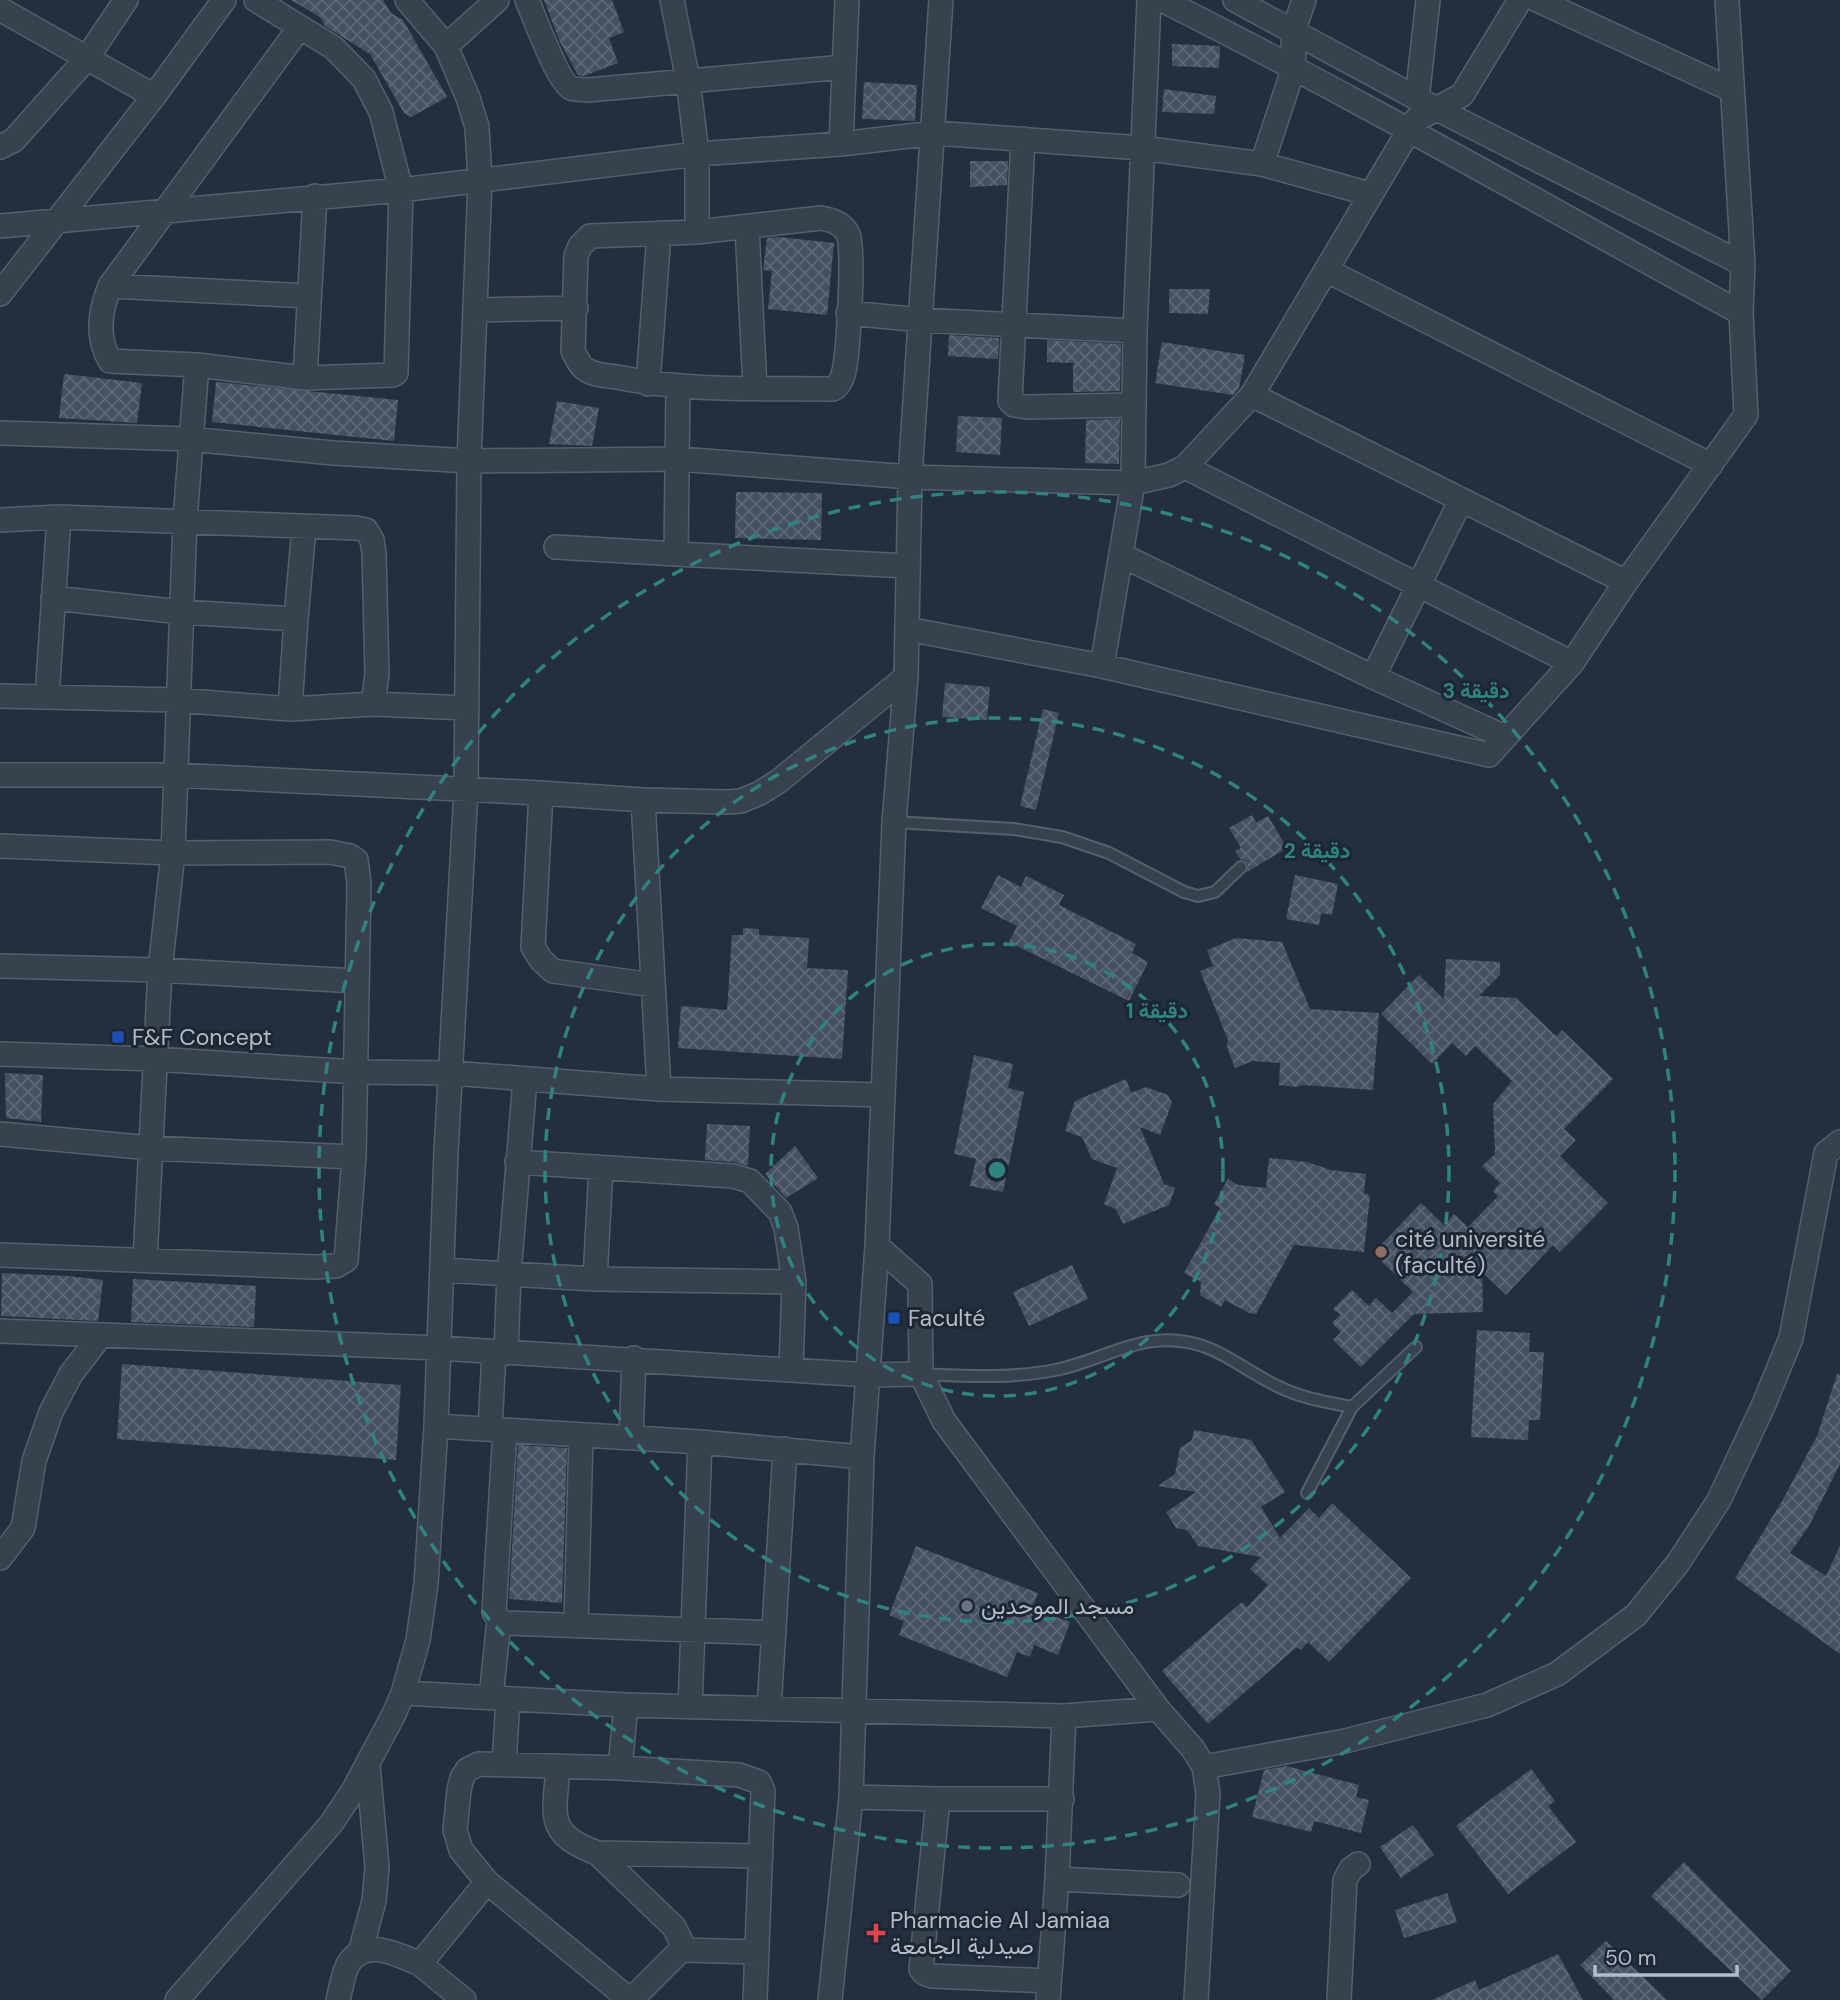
<svg xmlns="http://www.w3.org/2000/svg" width="1840" height="2000" viewBox="0 0 1840 2000" font-family="'DM Sans',Vazirmatn,sans-serif">
<style>
.building{fill:url(#building-cross-hatch)}
.lines{fill:none;stroke-linecap:round;stroke-linejoin:round}
.service-casing{stroke:#565f6c;stroke-width:14}
.minor-casing{stroke:#565f6c;stroke-width:26}
.service{stroke:#38414e;stroke-width:10}
.minor{stroke:#38414e;stroke-width:23}
.ring{fill:none;stroke:#308480;stroke-width:3.5;stroke-dasharray:12 9}
.transit-dot{fill:#1a4fb4;stroke:#1d2633;stroke-width:2.5}
.education-dot{fill:#8d6e63;stroke:#1d2633;stroke-width:2.5}
.worship-dot{fill:#6b7280;stroke:#1d2633;stroke-width:2.5}
.health-dot{fill:#e0444e;stroke:#1d2633;stroke-width:2.5}
.labels{text-anchor:middle;stroke-width:6;stroke-linejoin:round;paint-order:stroke}
.poi-label{font-size:23px;fill:#b4bcc9;stroke:#1d2633;text-anchor:start}
.centre{fill:#308480;stroke:#1d2633;stroke-width:3.5}
.ring-label{font-size:21px;text-anchor:middle;font-weight:bold;fill:#308480;stroke:#1d2633;stroke-width:6;stroke-linejoin:round;paint-order:stroke}
</style>
<defs>
<pattern id="building-cross-hatch" width="8" height="8" patternUnits="userSpaceOnUse" patternTransform="scale(1.75)"><rect width="8" height="8" fill="#455162"/><path d="M0 0l8 8M0 8l8-8" fill="none" stroke="#5d6877"/></pattern>
</defs>
<rect width="100%" height="100%" fill="#242f3e"/>
<!-- building -->
<path class="building" d="M291 0H383L391 13 403 20 447 97 411 117 404 113 370 54 325 26 320 17Z
M544 0H612L624 32 609 38 618 63 584 76 578 75 560 42Z
M1172 44 1220 46 1219 68 1172 66Z
M864 82 917 85 915 121 862 119Z
M1164 89 1216 96 1214 114 1162 112Z
M970 161H1008L1007 185 970 187Z
M779 237 834 243 827 315 768 309 772 271 763 270 767 238Z
M1169 289H1210L1208 314 1169 313Z
M949 335 999 338 998 359 948 356Z
M1047 340 1121 344 1120 391 1073 392V363L1047 362Z
M1162 342 1245 355 1239 388 1233 395 1155 383Z
M64 374 142 383 137 423 59 418Z
M216 382 398 400 394 441 212 422Z
M557 401 599 408 592 446 549 444Z
M958 416 1002 418 1000 455 956 452Z
M1120 419 1119 464 1085 463 1086 420Z
M736 492 822 493 821 540 735 538Z
M945 683 990 687 987 720 942 717Z
M1043 709 1059 713 1036 810 1020 806Z
M1252 815 1256 823 1268 816 1287 848 1247 872 1248 864 1244 860 1240 859 1235 851 1241 848 1229 828Z
M998 875 1021 887 1026 876 1064 895 1059 905 1136 944 1132 953 1148 962 1129 1001 1009 942 1017 926 981 908Z
M1295 875 1338 884 1332 915 1321 913 1319 925 1286 919Z
M743 928 759 929V935L809 938 807 968 848 970 842 1059 678 1048 681 1006 727 1010 732 935H743Z
M1236 938 1282 942 1310 1009 1379 1013 1373 1090 1302 1085 1296 1087 1279 1085 1280 1063 1253 1061 1235 1068 1227 1047 1228 1040 1200 971 1213 966 1207 950Z
M1446 959 1500 962V975L1479 996 1516 998 1556 1036 1562 1030 1613 1079 1564 1129 1576 1140 1560 1156 1608 1203 1560 1252 1553 1245 1506 1295 1482 1272 1483 1312 1414 1314 1361 1367 1333 1340 1341 1332 1332 1323 1340 1315 1333 1309 1352 1290 1369 1306 1376 1298 1392 1313 1413 1292 1373 1253 1421 1203 1444 1225 1454 1214 1468 1227 1498 1196 1493 1191 1500 1183 1482 1166 1495 1154 1493 1104 1512 1081 1475 1046 1466 1056 1452 1043 1432 1064 1381 1014 1419 975 1444 999Z
M974 1055 1013 1064 1008 1088 1024 1092 1003 1192 970 1186 976 1159 954 1154Z
M5 1073 43 1075 41 1122 6 1118Z
M1126 1079 1131 1093 1146 1087 1168 1095 1172 1103 1160 1135 1140 1127 1164 1184 1175 1188 1169 1205 1123 1224 1116 1209 1104 1204 1117 1168 1092 1159 1082 1137 1065 1131 1075 1101Z
M707 1124 750 1126 748 1166 734 1162 705 1160Z
M795 1146 818 1178 786 1198 765 1174Z
M1269 1158 1307 1162 1331 1170 1366 1174 1364 1193 1370 1196 1364 1252 1294 1245 1256 1314 1249 1313 1225 1300 1221 1307 1200 1295 1201 1282 1184 1273 1220 1208 1214 1204 1228 1179 1238 1185 1266 1188Z
M1072 1265 1088 1299 1029 1326 1013 1292Z
M2 1273 68 1276 103 1280 98 1321 1 1316Z
M133 1279 256 1286 254 1327 131 1322Z
M1477 1330 1530 1333 1529 1352H1544L1540 1420H1529L1528 1440 1471 1437Z
M122 1364 401 1385 396 1460 117 1439Z
M1837 1374H1840V1464L1809 1526 1790 1553 1826 1576 1840 1546V1654L1735 1578 1782 1501 1817 1436Z
M1194 1430 1251 1440 1285 1492 1261 1507 1280 1538 1309 1508 1319 1518 1332 1503 1411 1578 1329 1662 1308 1642 1301 1650 1297 1647 1208 1724 1162 1671 1242 1602 1247 1607 1268 1585 1250 1569 1261 1557 1198 1546 1187 1530 1176 1528 1166 1512 1196 1492 1158 1486 1175 1474 1180 1448 1192 1440Z
M518 1445 567 1448 562 1603 509 1599Z
M916 1546 1038 1593 1032 1608 1070 1622 1058 1655 1034 1645 1030 1657 1017 1652 1007 1677 899 1635 904 1621 889 1615Z
M1286 1766 1359 1785 1356 1797 1369 1800 1361 1833 1314 1821 1311 1832 1252 1817 1264 1770Z
M1531 1769 1555 1801 1548 1806 1576 1842 1508 1894 1456 1826Z
M1413 1825 1434 1855 1401 1878 1380 1847Z
M1684 1862 1791 1971 1762 2000 1651 1896Z
M1447 1893 1457 1922 1404 1938 1395 1910Z
M1606 1941 1667 2000H1614L1580 1965Z
M1558 1954 1583 2000H1432L1475 1980 1479 1990Z"/>
<g class="lines">
<!-- service casing -->
<g class="service-casing">
<path id="service" d="M894 822 1014 829 1062 837 1109 853 1184 892 1198 896 1215 892 1241 867
M921 1374C968 1376 1014 1379 1060 1369 1101 1360 1135 1336 1179 1341 1217 1344 1242 1369 1275 1385 1300 1398 1326 1402 1352 1407
M1307 1493 1352 1407 1416 1347"/>
</g>
<!-- minor casing -->
<g class="minor-casing">
<path id="minor" d="M256 0 334 48 364 79 381 112 401 190 396 373 393 375 305 378 197 365 110 361C96 336 100 311 110 286L300 27
M527 0C534 16 558 82 571 88 575 90 584 89 588 90L844 67
M672 0 688 80 697 154V232
M1162 0C1357 98 1548 208 1741 313
M1235 0 1435 108 1743 264
M1537 0 1732 90
M0 9 154 96
M446 46 497 0
M1417 99 1428 0
M1023 139 1010 401 1014 405 1027 407 1134 405
M841 144 847 0
M0 147 14 140 87 58 126 0
M1262 164 1294 67 1293 32 1304 0
M821 218C832 220 842 223 848 234 855 245 848 354 844 371 842 379 840 385 833 389 761 388 688 392 617 377 607 376 593 375 585 369 580 366 576 357 573 351L576 256 580 246 590 236 697 232Z
M0 226 401 190 697 154 841 144 934 133 1142 148 1262 164 1370 194
M747 227 755 388
M1326 270 1711 465
M110 286 309 296
M0 294 154 96 224 0
M476 310 576 308
M848 313 921 320 1135 331
M305 378 315 196
M648 384 659 233
M1252 395 1626 582
M0 433 190 439 333 453 469 461 679 459 910 477 1133 483 1169 475 1185 467 1252 395 1408 132 1416 120 1462 95 1520 0
M1185 467 1572 663
M0 520 59 517 356 528 366 530 372 540 374 553 377 674 373 704 290 709 177 700 0 696
M556 547 676 554 678 387
M676 554 908 566
M1121 555 1373 677 1505 737
M53 598 181 612 296 619 290 709
M296 619 304 527
M907 629 1102 666 1489 755 1572 663 1626 582 1746 415 1741 313 1743 264 1727 0
M1102 666 1133 483 1135 331 1149 0
M1373 677 1461 500
M47 697 59 517
M373 704 467 708
M0 775H174L541 793 643 800 727 802 741 801 760 793 779 781 906 677
M541 793 533 947 541 960 553 971 653 985
M643 800 659 1089
M0 846 173 853 185 520 197 365
M0 966 160 970 356 981
M0 1054 154 1059 356 1072 451 1073 659 1089 883 1095
M0 1134 151 1148 354 1157
M877 1246 920 1284 921 1374 944 1421 1158 1709 1193 1749 1204 1767 1208 1793 1196 2000
M0 1255 314 1267 336 1266 346 1260 354 1157 359 883 356 860 350 856 330 852 173 853 160 970 145 1260
M442 1270 595 1279 794 1282 786 1228 780 1212 750 1181 733 1176 517 1162
M595 1279 601 1168
M0 1331 439 1348 869 1375 921 1374
M506 1353 509 1274 525 1080
M791 1369 794 1282
M436 1426 700 1442 862 1457
M490 1429 494 1353
M505 1430 494 1612 499 1620 506 1623 774 1633
M631 1438 634 1358
M0 1558 23 1528 34 1461 51 1412 71 1374 101 1335
M576 1626 581 1436
M403 1693 626 1705 1064 1716 1158 1709
M491 1698 499 1620
M690 1707 700 1442
M769 1709 785 1449
M504 1765 508 1699
M558 1767C555 1815 544 1833 597 1853
M1204 1767 1345 1741 1487 1705 1557 1674 1636 1615 1678 1563 1719 1500 1764 1404 1791 1338 1826 1153 1840 1142
M620 1768 626 1705
M851 1797 938 1799 921 1969 924 1973 932 1976 1049 1981
M938 1799H1062
M1057 1879 1178 1885
M681 1950 757 1952
M360 1953 374 1901 377 1867 368 1765
M177 2000 331 1824 353 1791 394 1714 403 1693 418 1640 426 1584 436 1426 446 1152 466 790 469 461 480 180 477 127 468 98 446 46 407 0
M338 2000C341 1989 343 1972 349 1963 366 1937 399 1955 420 1964
M464 2000 420 1964 487 1882
M630 2000 487 1882 461 1850 455 1830 459 1790 462 1778 467 1770 479 1764 620 1768 739 1775 759 1782 763 1791 755 2000
M631 2000 681 1950V1941L674 1927 597 1853 761 1856
M830 2000 851 1797 862 1457 877 1246 894 822 906 677 910 477 941 0
M1048 2000 1057 1879 1064 1716
M1339 2000 1345 1880 1351 1869 1358 1864"/>
</g>
<!-- service -->
<use href="#service" class="service"/>
<!-- minor -->
<use href="#minor" class="minor"/>
</g>
<!-- distance rings -->
<g class="ring">
<circle cx="997" cy="1170" r="226"/>
<circle cx="997" cy="1170" r="452"/>
<circle cx="997" cy="1170" r="678"/>
</g>
<!-- markers -->
<g class="transit-dot">
<rect x="111" y="1030" width="14" height="14" rx="3.5"/>
<rect x="887" y="1311" width="14" height="14" rx="3.5"/>
</g>
<circle class="education-dot" cx="1381" cy="1252" r="7"/>
<circle class="worship-dot" cx="967" cy="1606" r="7"/>
<path class="health-dot" d="M872.5 1922.5h7v7h7v7h-7v7h-7v-7h-7v-7h7z"/>
<g class="labels">
<!-- poi labels -->
<g class="poi-label">
<text x="132" y="1045">F&amp;F Concept</text>
<text x="1395" y="1247">cité université<tspan x="1395" dy="26">(faculté)</tspan></text>
<text x="908" y="1326">Faculté</text>
<text x="981" y="1614">مسجد الموحدين</text>
<text x="890" y="1928">Pharmacie Al Jamiaa<tspan x="890" dy="26">صيدلية الجامعة</tspan></text>
</g>
</g>
<circle cx="997" cy="1170" r="10" class="centre"/>
<g class="ring-label">
<text x="1476" y="698">3 دقيقة</text>
<text x="1317" y="858">2 دقيقة</text>
<text x="1157" y="1018">1 دقيقة</text>
</g>
<!-- scale -->
<path d="M1595 1965v10h142v-10" fill="none" stroke="#b4bcc9" stroke-width="3.5"/>
<text x="1605" y="1965" font-size="21" fill="#b4bcc9" stroke="#1d2633" stroke-width="5" paint-order="stroke">50 m</text>
</svg>
